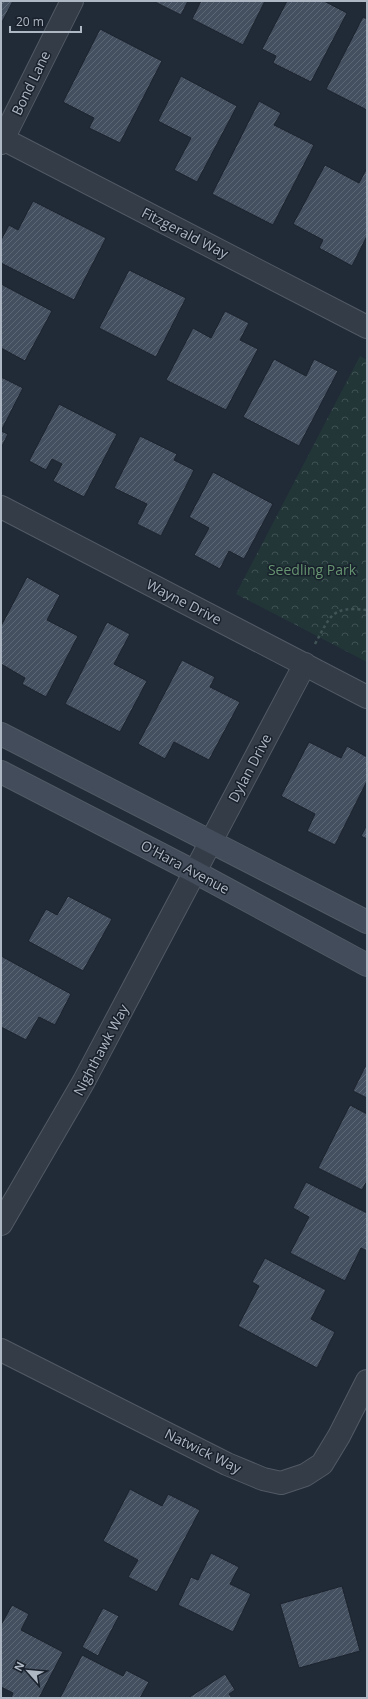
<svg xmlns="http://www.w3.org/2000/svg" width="368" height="1699" viewBox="0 0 368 1699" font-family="'Open Sans',sans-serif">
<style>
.park{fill:url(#park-crowns)}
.building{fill:url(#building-hatch);stroke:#1b232e}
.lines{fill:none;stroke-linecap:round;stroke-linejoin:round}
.street-casing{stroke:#515a65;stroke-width:24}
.secondary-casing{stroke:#515a65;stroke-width:24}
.path{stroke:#405355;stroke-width:2.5;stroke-dasharray:3 3;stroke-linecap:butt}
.street{stroke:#343c47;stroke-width:22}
.secondary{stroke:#424c5a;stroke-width:22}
.labels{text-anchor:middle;stroke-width:3;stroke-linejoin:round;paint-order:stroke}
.street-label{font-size:14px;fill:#aeb7c4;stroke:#19212c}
.park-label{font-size:14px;fill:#669470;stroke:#19212c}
</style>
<defs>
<pattern id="park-crowns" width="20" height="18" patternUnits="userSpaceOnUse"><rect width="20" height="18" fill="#223638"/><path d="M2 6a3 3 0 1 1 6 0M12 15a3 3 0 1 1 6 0" fill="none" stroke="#405153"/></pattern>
<pattern id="building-hatch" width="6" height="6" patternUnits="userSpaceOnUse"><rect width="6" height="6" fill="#44505f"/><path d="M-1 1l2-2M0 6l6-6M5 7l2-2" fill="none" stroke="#5c6774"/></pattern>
</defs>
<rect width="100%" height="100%" fill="#212a37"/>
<!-- park -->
<path class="park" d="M360 356 367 360V662L236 594Z"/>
<!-- building -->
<path class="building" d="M1 1H13L1 24Z
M153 1H188L181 15Z
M201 1H265L243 45 192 19Z
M287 1H324L347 13 311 82 273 63 276 56 262 49Z
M363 17 367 19V110L326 89Z
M100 29 162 61 120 143 89 128 94 118 63 102Z
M181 76 237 106 197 182 174 170 191 138 158 121Z
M259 101 281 113 274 125 314 145 273 225 212 194Z
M325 165 359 183 367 168V236L352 266 319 248 323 240 293 224Z
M33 201 106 238 74 300 1 263V240L9 225 18 230Z
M129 270 186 298 156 357 99 328Z
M1 284 52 311 25 361 1 348Z
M225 311 249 323 240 340 258 349 226 410 166 380 193 328 211 338Z
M274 359 306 376 314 359 338 371 299 446 243 417Z
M1 377 23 388 1 431 8 434 1 448Z
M59 404 117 434 84 497 53 481 62 464 52 459 46 470 29 461Z
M140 436 177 454 174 460 194 470 161 536 137 524 147 504 114 488Z
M213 472 273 504 244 559 229 551 220 569 194 555 209 528 189 517Z
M27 577 60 595 47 620 78 636 46 697 22 684 25 678 1 664V626Z
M107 622 130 634 114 664 147 681 120 732 65 704Z
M182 660 215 677 210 687 240 702 209 760 174 742 165 759 138 744Z
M309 742 341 758 347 746 367 757V781L335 845 307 831 315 814 281 796Z
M367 825V839L361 836Z
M68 896 112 919 83 971 28 941 46 909 57 915Z
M1 956 71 994 55 1025 39 1017 26 1040 1 1027Z
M367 1063V1098L353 1091Z
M350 1105 367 1114V1181L362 1190 318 1168Z
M306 1182 367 1213V1251L361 1248 345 1281 290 1253 309 1217 293 1208Z
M265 1258 326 1290 311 1319 335 1332 317 1368 238 1326 259 1286 252 1282Z
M130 1489 162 1506 168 1494 200 1510 157 1592 128 1577 138 1560 103 1541Z
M211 1553 239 1567 230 1584 251 1594 233 1632 178 1605 191 1577 198 1580Z
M342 1586 360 1651 299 1668 280 1604Z
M12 1605 29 1614 21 1630 63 1652 39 1698H11L13 1693 1 1687V1625Z
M103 1608 119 1616 98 1656 82 1647Z
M82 1655 123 1676 126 1670 149 1682 140 1698H60Z
M225 1674 235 1690 229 1694 232 1698H188Z"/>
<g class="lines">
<!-- street casing -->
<g class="street-casing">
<path id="street" d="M3 139 367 327
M1 143 72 1
M1 507 367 697
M1 1224 84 1081 305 664
M1 1350 227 1464 263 1479 281 1483 305 1475 322 1464 339 1436 367 1381"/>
</g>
<!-- secondary casing -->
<g class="secondary-casing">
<path id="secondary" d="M1 734 367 922
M1 772 195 872 367 965"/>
</g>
<!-- path -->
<path class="path" d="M315 644C331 615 331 606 367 610"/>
<!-- street -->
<use href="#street" class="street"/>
<!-- secondary -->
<use href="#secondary" class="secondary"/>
</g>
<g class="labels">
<!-- street labels -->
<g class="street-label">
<text transform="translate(31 83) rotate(-64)" y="5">Bond Lane</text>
<text transform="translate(185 233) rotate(27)" y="5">Fitzgerald Way</text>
<text transform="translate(184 602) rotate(27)" y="5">Wayne Drive</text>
<text transform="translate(250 768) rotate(-62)" y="5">Dylan Drive</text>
<text transform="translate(185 867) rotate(28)" y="5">O'Hara Avenue</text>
<text transform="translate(101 1050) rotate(-62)" y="5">Nighthawk Way</text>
<text transform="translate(203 1451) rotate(26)" y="5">Natwick Way</text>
</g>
<!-- park labels -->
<g class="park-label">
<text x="312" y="575">Seedling Park</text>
</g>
</g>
<!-- border -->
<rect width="368" height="1699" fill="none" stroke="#aeb7c4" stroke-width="4"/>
<!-- north arrow -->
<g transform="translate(28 1671) rotate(297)" stroke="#19212c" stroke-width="3" paint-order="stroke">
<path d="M0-3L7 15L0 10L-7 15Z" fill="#aeb7c4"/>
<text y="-6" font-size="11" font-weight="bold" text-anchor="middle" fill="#aeb7c4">N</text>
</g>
<!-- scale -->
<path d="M10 26v6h71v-6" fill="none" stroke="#aeb7c4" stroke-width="2"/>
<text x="16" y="26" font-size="12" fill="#aeb7c4" stroke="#19212c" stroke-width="3" paint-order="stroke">20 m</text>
</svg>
